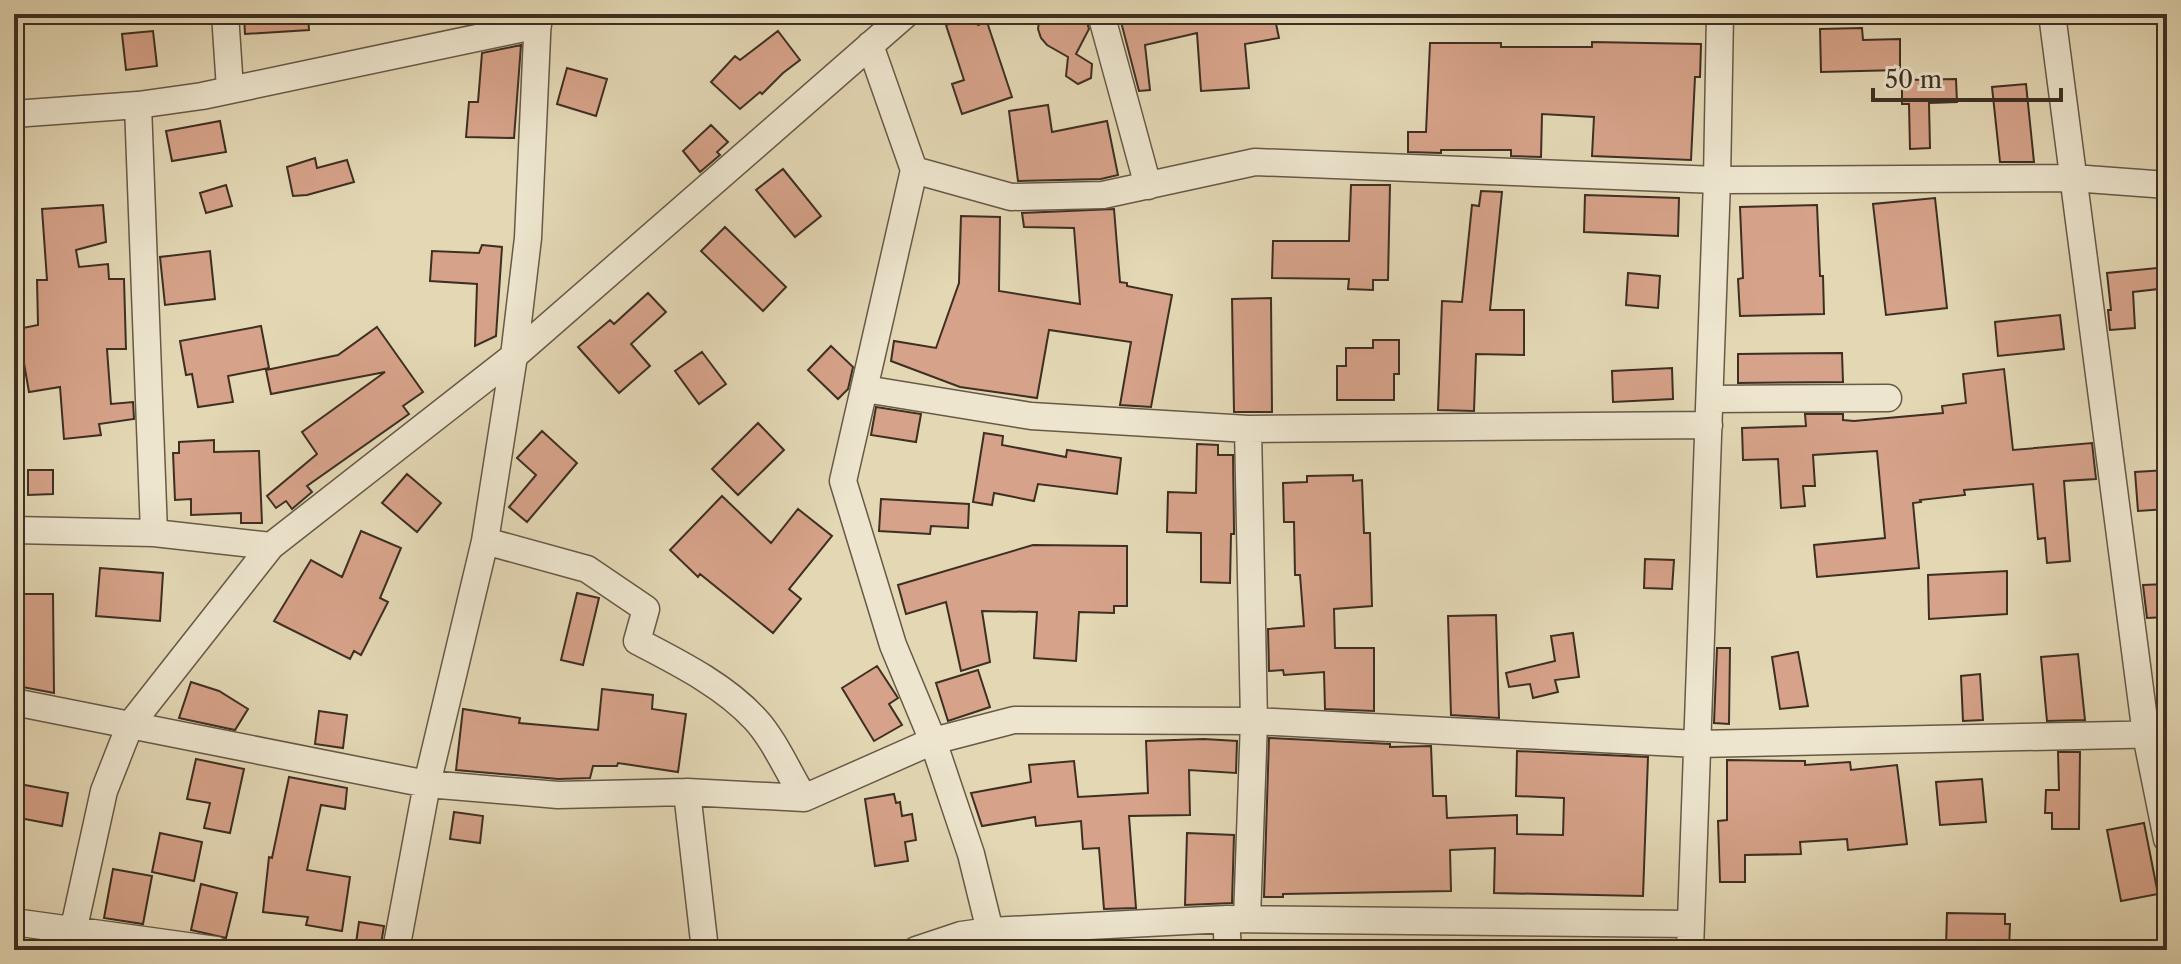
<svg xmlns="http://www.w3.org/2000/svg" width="2181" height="964" viewBox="0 0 2181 964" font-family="'Libre Caslon Text',serif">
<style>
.building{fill:#d6a289;stroke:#3e2f23;stroke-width:2}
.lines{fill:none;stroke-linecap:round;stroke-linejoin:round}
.minor-casing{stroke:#675947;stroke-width:29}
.minor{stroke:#ede5ce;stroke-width:26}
</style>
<rect width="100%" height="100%" fill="#e3d7b4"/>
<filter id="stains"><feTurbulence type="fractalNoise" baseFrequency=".0025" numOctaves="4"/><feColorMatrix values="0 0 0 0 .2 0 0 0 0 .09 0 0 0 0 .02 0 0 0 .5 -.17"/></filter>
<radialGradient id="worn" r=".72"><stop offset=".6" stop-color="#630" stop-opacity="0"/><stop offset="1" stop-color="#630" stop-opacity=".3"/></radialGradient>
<!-- building -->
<path class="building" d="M244 14H308L309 30 245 34Z
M1040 14H1084L1085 16 1089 29 1076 54 1092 64 1091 78 1078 84 1066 76 1068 57 1047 45 1041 38 1038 29Z
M1119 14H1274L1279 38 1245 44 1249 88 1201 91 1197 33 1145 45 1150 90 1139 91Z
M975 15 978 25 987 22 1012 97 962 114 952 84 964 80 946 25Z
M1862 28 1863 40 1900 39V70L1821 72 1820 29Z
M153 31 157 66 126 70 122 34Z
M778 31 800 60 783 73 762 94 760 92 740 109 711 82 735 56 740 60Z
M1592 42 1701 44 1700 77H1695L1691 160 1592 156 1594 117 1542 114 1541 157 1511 156V150H1441V153L1408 152V132H1426L1430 43H1501V47H1592Z
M521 45 514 138 466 137 469 102H478L482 53Z
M567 68 607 79 596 116 557 104Z
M1956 79 1957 102 1929 103 1930 148 1910 149 1909 104H1902V80Z
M2026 84 2034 162H2000L1992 87Z
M1048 105 1052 132 1107 121 1118 175 1101 179 1018 181 1009 111Z
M220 121 226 152 172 161 166 131Z
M711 125 728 142 717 152 720 155 700 172 683 151Z
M315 158 317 168 347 160 354 182 307 195 293 196 287 167Z
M783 169 821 216 795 237 756 190Z
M226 185 232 206 206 213 200 193Z
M1351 185H1390L1388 280H1373V290L1348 289 1349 279 1272 278 1273 241H1349Z
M1481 191 1502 192 1490 310H1524V355L1476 354 1474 411 1438 410 1442 301 1462 302 1472 205 1479 206Z
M1585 195 1679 198 1678 236 1584 232Z
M1935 198 1947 308 1886 315 1873 204Z
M103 205 106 242 76 250 79 267 108 264 109 279H124L126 349H107L111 404 133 402 134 419 99 424 101 435 64 439 60 387 29 392 18 329 38 325 37 280H47L42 209Z
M1817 205 1820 276H1823L1824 314 1740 316 1738 279 1743 278 1740 207Z
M1114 209 1120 282 1127 283V286L1172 295 1151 407 1120 405 1131 342 1049 330 1037 398 960 387 891 361 894 341 936 348 959 283 961 216 1000 217 999 291 1080 304 1074 228 1024 227 1022 213Z
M725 227 786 287 763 311 701 251Z
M482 245 502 247 496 336 475 346 477 284 430 281 432 251 479 253Z
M210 251 215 299 165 305 160 257Z
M2167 267V288L2133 292 2135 328 2110 330 2108 310H2111L2107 273Z
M1628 273 1660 276 1658 308 1626 305Z
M648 293 666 312 631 344 650 366 619 393 578 347 610 320 614 324Z
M1271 298 1272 412H1234L1232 299Z
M2060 315 2064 349 1998 356 1995 322Z
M261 326 269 368 228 376 233 402 198 407 192 374 186 375 180 341Z
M377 327 423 392 403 406 409 414 307 486 312 492 292 509 286 501 276 508 267 496 317 454 302 432 385 372 271 394 266 370 338 355Z
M1373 340H1399V374H1394V400H1337V366H1346V348H1373Z
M831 346 853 367 848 389 838 399 808 370Z
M702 352 726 384 699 404 675 371Z
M1842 353 1843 382 1738 383V354Z
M1672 368 1673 399 1613 402 1612 371Z
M2004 369 2013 450 2092 443 2096 479 2064 481 2070 561 2047 563 2045 538 2038 539 2033 484 1964 490 1965 495 1920 500 1921 502 1913 503 1919 568 1817 577 1814 545 1885 538 1877 451 1813 455 1815 486H1803L1805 506 1781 508 1778 459 1743 460 1742 428 1806 426 1805 414H1843V420L1854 421 1943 413 1942 406 1966 403 1963 374Z
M876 407 921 414 916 442 871 435Z
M758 423 784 450 738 495 712 469Z
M542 431 577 463 527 522 509 507 536 475 517 458Z
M984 433 1003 436 1002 445 1066 457 1067 450 1121 458 1117 494 1038 484 1034 501 994 493 992 505 973 502Z
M214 440V452L259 451 262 523H241V513L191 515V499L175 500 173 453H179V442Z
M1197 444 1218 445V455H1233L1234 529V534H1231L1230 583 1201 582V533L1167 532 1168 492 1196 493Z
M28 470H53V494L28 495Z
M2167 470V509L2138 511 2135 472Z
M407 474 441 503 417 532 382 503Z
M1353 475V481L1362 480 1364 533H1370L1372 606 1334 609 1335 648H1374V711L1325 709 1324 672 1284 675 1283 670 1269 671 1268 629 1304 626 1300 575H1295L1294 522H1284L1283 483 1307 482V476Z
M722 496 771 543 798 509 832 536 789 589 801 599 773 633 700 574 698 577 670 550Z
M881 499 969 504 968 528 931 526 930 534 879 531Z
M361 531 401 548 380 598 388 602 361 655 354 651 350 659 274 621 311 560 342 577Z
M1033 545 1127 546V606H1114V613L1079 612 1076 661 1034 658 1037 612 982 611 990 662 961 671 946 602 906 614 898 585Z
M1645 559 1674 560 1672 589 1644 588Z
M100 568 163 573 160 621 96 616Z
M2007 571V614L1929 619 1928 575Z
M2167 584V617L2147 618 2143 585Z
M577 593 599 598 583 665 561 660Z
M17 594H53L54 693 17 686Z
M1496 615 1499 718 1451 715 1448 616Z
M1573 633 1579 677 1555 680 1558 692 1533 698 1530 684 1509 687 1506 673 1555 661 1551 636Z
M1717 648H1730L1729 724 1714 723Z
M1798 652 1808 706 1780 709 1772 657Z
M2078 654 2085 720 2047 721 2041 657Z
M877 666 898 698 889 704 902 725 874 741 842 688Z
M978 670 990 707 948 721 936 683Z
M1980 674 1983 720 1963 721 1961 676Z
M191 682 219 691 248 709 235 730 179 718Z
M602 689 653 695 652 709 686 714 678 772 618 763 617 766H593L590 778 558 779 456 770 463 709 520 718 519 723 598 730Z
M319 711 347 715 343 748 315 744Z
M1269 738 1390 744V747L1431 746 1433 796H1446L1447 818 1517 815V834L1563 835 1564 798 1516 796 1517 751 1648 757 1643 896 1494 893 1495 848 1450 850 1451 891 1283 894V897H1264Z
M1204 739 1237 741 1236 773 1189 770 1190 815 1129 816 1136 908 1104 909 1099 848 1083 849 1081 821 1036 826 1035 817 982 826 971 793 1031 782 1029 765 1074 761 1078 797 1148 793 1146 741Z
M2058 752H2080L2079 829H2052V813H2045L2046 790H2059Z
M196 759 244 769 230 833 204 828 210 803 187 799Z
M1727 760 1805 761V765L1850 762 1851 770 1897 765 1907 844 1848 850 1847 839 1800 842 1801 854 1745 855V882H1720L1718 821 1727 820Z
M289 777 347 788 345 809 321 805 307 870 350 877 342 931 306 925 308 917 263 912 269 857 272 858Z
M1982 779 1986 822 1940 825 1936 782Z
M14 783 68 793 62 826 14 817Z
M894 794 896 803 900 802 902 816 912 814 916 840 905 842 908 861 875 866 865 799Z
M454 812 483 816 480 843 450 839Z
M2144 823 2158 894 2121 901 2107 830Z
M160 833 202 842 194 881 152 872Z
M1187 833 1234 835 1232 903 1185 905Z
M113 869 152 876 143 924 104 918Z
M201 884 237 893 226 938 191 930Z
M1947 913 2005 914V924H2010L2009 949 1946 948Z
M359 922 384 926 380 950H355Z
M1138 940 1139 950H1107L1106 941Z"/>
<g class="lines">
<!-- minor casing -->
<g class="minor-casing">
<path id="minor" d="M225 14 230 89
M1101 14 1148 186
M2052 14 2146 735 2167 839
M870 45 914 170 843 481 893 645 933 741 971 854 990 931
M138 105 154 533
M14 114 138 105 202 96 538 25
M914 170 1011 197 1103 195 1255 162 1717 180 2073 178 2167 185
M865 389 1031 416 1248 429 1709 425
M1710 399 1888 398
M14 530 154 533 271 546
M485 541 587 569 646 609 637 641C677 662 724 685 755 719 774 739 789 774 804 798
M14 702 427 784 558 795 687 792 804 798 933 741 1014 720 1254 721 1697 744 2167 734
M687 792 705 950
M1226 919 1228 950
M1247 919 1254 721 1248 429
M14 922 216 950
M69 950 104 791 130 725 271 546 514 356 906 14
M396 950 427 784 485 541 514 356 528 238 538 14
M916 950 961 935 990 931 1226 919 1691 924
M1690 950 1717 180 1720 14"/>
</g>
<!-- minor -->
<use href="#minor" class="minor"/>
</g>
<!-- margin -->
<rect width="2181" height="964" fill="none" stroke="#e3d7b4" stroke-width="48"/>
<rect x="16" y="16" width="2149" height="932" fill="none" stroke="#3e2f23" stroke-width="4"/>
<rect x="24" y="24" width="2133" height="916" fill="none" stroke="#3e2f23" stroke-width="2"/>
<!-- scale -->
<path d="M1873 88v12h188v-12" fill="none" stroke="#3e2f23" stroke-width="4"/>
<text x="1885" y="88" font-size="24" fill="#3e2f23" stroke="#ede5ce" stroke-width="6" paint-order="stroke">50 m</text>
<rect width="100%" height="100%" filter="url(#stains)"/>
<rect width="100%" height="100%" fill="url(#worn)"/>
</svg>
